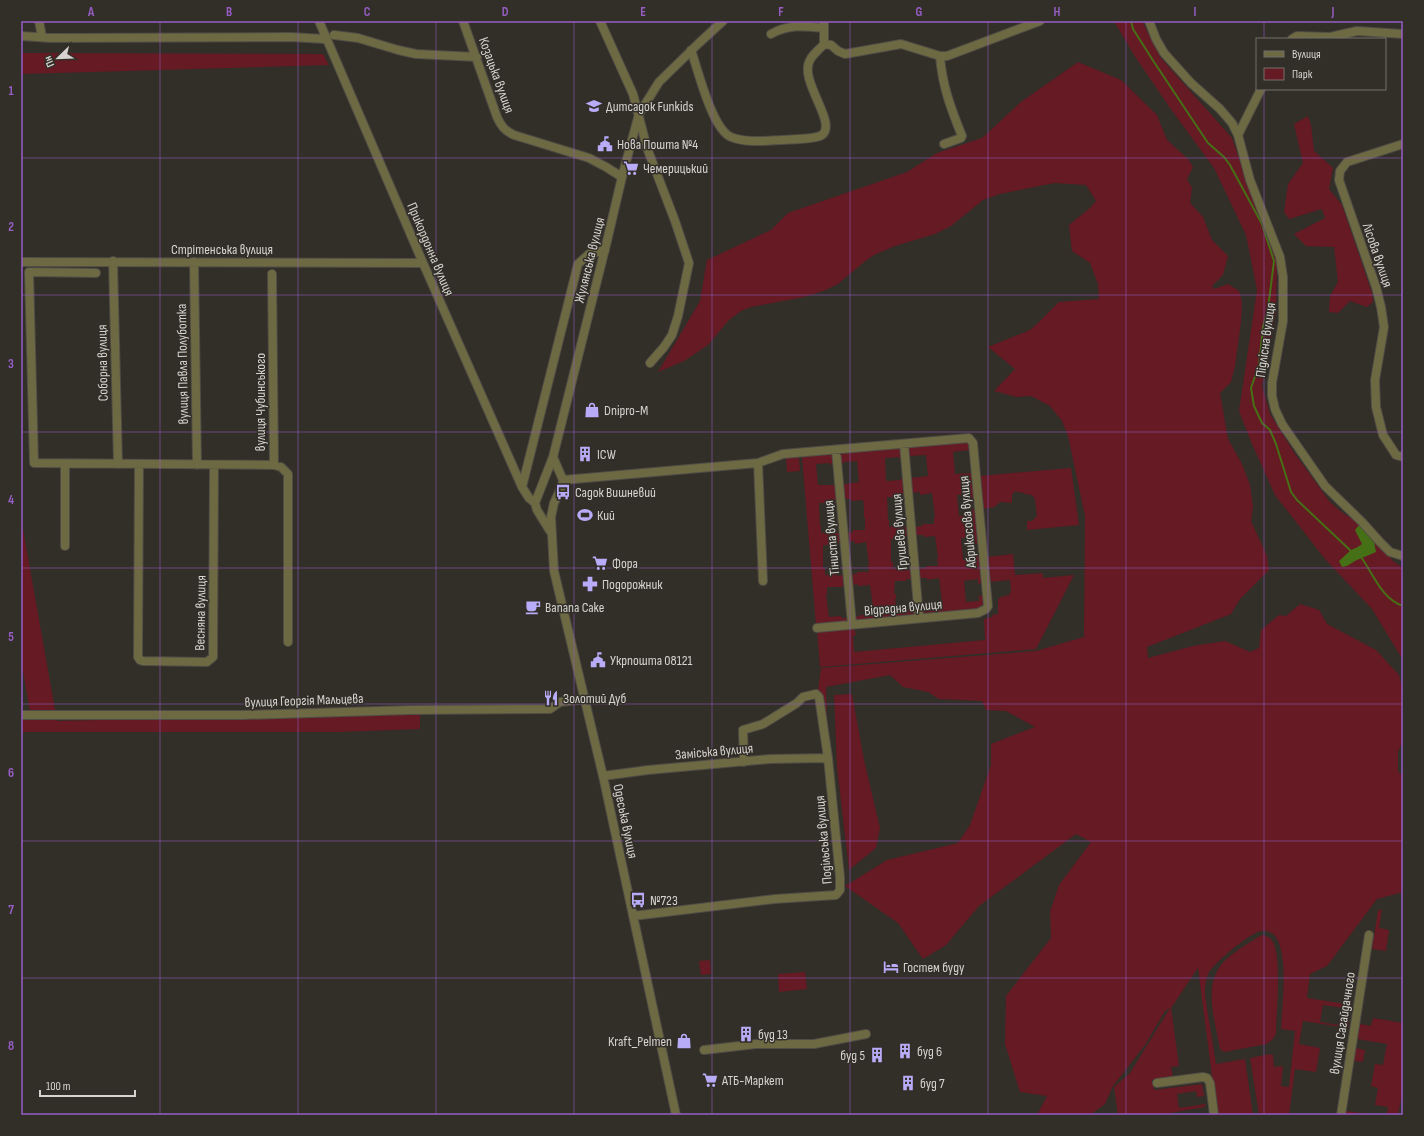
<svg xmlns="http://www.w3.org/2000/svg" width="1424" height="1136" viewBox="0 0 1424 1136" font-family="'Sofia Sans Condensed',sans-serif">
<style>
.green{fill:#651a24}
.water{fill:#467015}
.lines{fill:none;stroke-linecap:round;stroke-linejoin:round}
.stream{stroke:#467015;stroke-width:2}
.minor-casing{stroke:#4f4c46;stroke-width:10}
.minor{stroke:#6d6942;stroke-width:8}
.grid{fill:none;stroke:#965ec4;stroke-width:1;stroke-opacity:0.55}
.labels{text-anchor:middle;stroke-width:3;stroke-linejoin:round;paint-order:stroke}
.street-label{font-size:14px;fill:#d5d2cf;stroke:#322e28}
.poi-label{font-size:14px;fill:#d5d2cf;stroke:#322e28;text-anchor:start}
.neatline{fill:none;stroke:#965ec4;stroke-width:1.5}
.grid-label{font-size:13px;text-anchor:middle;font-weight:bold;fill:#965ec4}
</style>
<rect width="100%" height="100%" fill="#322e28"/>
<!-- green -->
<path class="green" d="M1114 21H1142L1160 57 1232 138 1251 192 1277 257 1276 312 1262 386 1270 414 1295 454 1330 502 1344 514 1359 522 1393 561 1403 568V660L1372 609 1325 559 1275 495 1252 444 1239 411 1257 290 1246 235 1214 168 1170 108 1134 55Z
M21 53 323 54 329 65 21 74Z
M1078 62 1121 80 1157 115 1167 140 1188 159 1193 167 1187 179 1192 188 1190 203 1203 217 1212 240 1228 256 1223 275 1212 286 1214 289 1228 284 1239 291 1242 302 1241 322 1235 366 1231 382 1220 393 1228 439 1242 464 1250 485 1253 507 1251 521 1267 556 1269 570 1240 599 1231 614 1147 647 1148 658 1193 646 1225 641 1250 652 1259 648 1261 630 1279 615 1286 616 1300 604 1319 610 1327 624 1376 650 1399 675 1403 692V740L1398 752V771L1403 777V892L1377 899 1327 966 1310 974 1307 998 1352 1005 1351 1009 1323 1005 1320 1022 1338 1025 1339 1021 1349 1022 1348 1028 1303 1021 1299 1044 1320 1048 1316 1072 1295 1069 1289 1115H1259L1250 1058 1270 1054 1273 1055 1274 1067 1283 1066 1281 1086 1289 1087 1295 1031 1281 1029C1282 1007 1289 953 1275 936 1272 932 1265 930 1261 931 1250 933 1215 962 1209 972 1205 980 1205 988 1205 996L1216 1064 1245 1059 1253 1115H1217L1198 968 1171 1008 1179 1066 1171 1067 1173 1076 1152 1080 1154 1090 1202 1084 1204 1096 1197 1097 1196 1091 1177 1094 1179 1108 1205 1104V1107L1158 1115H1118L1114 1087 1130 1073 1170 1008 1165 1011 1145 1045 1113 1086 1105 1104 1090 1115H1037L1047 1096 1020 1092 1005 1044 1006 996 1051 938 1050 912 1059 885 1091 842 1076 834 979 906 946 945 923 959 898 923 845 886 887 860 958 843 970 825 991 765V744L1035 727 1006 711 986 710 982 701 939 699 928 692 903 687 890 675 826 687 827 717 818 690 821 668 1036 651 1084 637 1085 516 1068 436 1062 421 1050 406 1031 396 1017 397 994 391 1015 369 988 347 1030 330 1039 322 1059 302 1099 299 1098 284 1090 263 1072 251 1069 225 1090 208 1096 201 1086 185 1054 183 1000 194 983 200 951 226 935 234 895 246 874 255 864 262 838 284 826 290 804 297 751 307 741 311 729 320 708 345 684 361 658 372 700 301 707 260 771 230 788 213 907 172 937 153 982 138 1021 102Z
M1308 116 1311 125 1314 151 1333 168 1329 189 1342 205 1372 293 1373 302 1367 307 1350 301 1338 313 1329 312 1330 296 1338 282 1334 247 1306 246 1294 234 1325 218 1322 209 1289 219 1284 212 1288 184 1303 163 1294 124Z
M966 442 969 443 970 449 969 450 953 452 955 474 972 473 975 497 971 499 970 494 957 495 959 516 972 515V509H974L976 511 979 543 975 544 974 537 961 538 963 560 976 559 975 553H980L982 583 978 584V579L964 581 966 602 979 601V596L983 595V607L979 610 924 614 921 611 929 610V608H941V601H942L939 578 927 580V578H919L918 569 926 568V566H938L937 559 938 558 935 536 924 537V535H916L915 527 922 526 923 524H934V517L935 516 932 493 920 495V492L911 493V478L928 476 926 455 910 456 909 455 908 449 910 447Z
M899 448H901V458L899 459V457L885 458 886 481 901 480V478H903L905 494H899V497H887L888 520H889V527L901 525V528L908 527 909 536 902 537V539H891V562H893V569L905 568V570H912L913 579H906V581H895L894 594H896V599H895L897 611 909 610V612H915V615L856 621 854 617 860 616V615H872L871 608 873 607 870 585 858 586V584L852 585 850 574H857V572H869L868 565H869L866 542 855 544 854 541 847 542 846 533 853 532V530H865V518L864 517V507L863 500 851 501V499H843L842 485 845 484 859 482 857 461 844 462V463L840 464V455L842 453Z
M831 454 833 456V463L831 465 830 463 816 464 818 485H836L838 500H831V503H819L820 526H821V533L833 531V533H840L841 542 834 543V545H823V568H825V575L837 574V576L843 575 844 585 842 587H827V594L826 595 829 617 841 616V618H846L847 620 846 622 816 625 802 457Z
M799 457 800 471 787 472 786 458Z
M1071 468 1079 525 1027 530V521H1032L1037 516 1035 499 1032 495C1025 495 1021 491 1014 492L1012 495V503C1005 503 1000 499 995 507L982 509 979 476Z
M21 518 57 721 420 713V729L338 732H21V719L31 718 21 659Z
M1013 554 1015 575 1043 573V578L1074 575 1036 649 820 667 817 630 854 628 856 635 853 636 854 652 985 640 984 620 986 618 992 617V615L998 614V599L1001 597 1009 595 1011 591 1010 580 989 582 987 557Z
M852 694 864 760 880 828 876 848 849 870 837 767 834 695Z
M1382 909 1379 928 1389 930 1386 951 1372 949 1378 911Z
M1262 935C1265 936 1268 936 1271 939 1283 952 1276 1014 1276 1034L1273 1039 1267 1044 1224 1052 1220 1049C1216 1025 1204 990 1219 968 1226 956 1246 945 1258 937Z
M710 960 711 974 701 975 699 961Z
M805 972 807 989 779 992 778 974Z
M1373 1018 1403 1023V1089L1398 1115H1387L1388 1107 1375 1105 1378 1088 1371 1086 1375 1064 1383 1065 1387 1044 1357 1039 1360 1024 1371 1026Z
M1356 1048 1365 1050 1363 1062 1354 1061Z
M1346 1111 1373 1115H1345Z"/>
<!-- water -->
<path class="water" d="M1359 525 1374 541 1376 552C1370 555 1363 557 1357 560 1351 563 1349 566 1342 567L1339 561C1343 558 1346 554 1350 551 1354 548 1356 549 1362 544L1355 530Z"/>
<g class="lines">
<!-- stream -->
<path class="stream" d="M1131 21 1133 29 1154 62 1208 143 1224 157 1230 165 1262 224 1274 261 1268 309 1263 327 1259 365 1251 388 1254 406 1262 423 1270 430 1276 444 1291 492 1297 500 1351 551
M1361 557C1374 575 1381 598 1403 606"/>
<!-- minor casing -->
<g class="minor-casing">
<path id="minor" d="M39 21 42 37
M319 21 423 263 522 487 578 264 589 254 605 250
M463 21 497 117C501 126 505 131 514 135L589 158 606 167 622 177
M600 21 633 94 647 148 675 221 689 263 678 316 672 335 664 347 650 363
M1149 21 1156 39 1164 53 1191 83 1220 109 1232 123 1238 135 1250 180 1280 257 1283 277V321L1272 383V396L1275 409 1282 424 1325 486 1362 522 1380 542 1390 552 1403 556
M771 34C789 24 804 26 824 28
M334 35 358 38 398 50 416 54 477 57
M21 36 51 38 291 37 324 39
M1292 39 1297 36 1330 37 1357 31 1403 34
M824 44 831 45 838 51 845 54 901 44 940 56H947L1040 21
M691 50C698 70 712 129 731 137 746 143 764 141 780 140 790 139 814 140 822 135 838 123 798 80 810 60 813 54 820 49 824 44V21
M940 56C942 85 951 109 962 136L961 138 944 144
M1238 135 1261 89
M1403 144 1347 162 1340 171 1339 180 1376 287 1381 307 1384 327 1375 380 1376 407 1383 435 1396 455 1403 457
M113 261 118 464
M21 262 423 263
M194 262 197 465
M96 273 29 272 34 463 274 465 281 467 288 474V642
M272 274 274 465
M904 444 919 618
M836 450 852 624
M553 457 563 480 562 486 554 503 551 517 554 571 603 776 676 1115
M758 463 763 581
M139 464 138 657 140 660 143 661 207 662 213 657 214 465
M563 480 746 464 758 463 783 454 969 438 973 443 988 606 986 609 978 613 817 628
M522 487 529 498 535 503
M550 531 537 510 535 503 553 457 607 241 622 177 639 114 659 82 699 43 723 21
M65 546V464
M21 715H242L410 710 550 709 560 702 586 699
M603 776 648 770 770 759 828 758
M633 916 775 899 836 895 840 890V877L828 758 819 697 816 694 803 697 797 703 763 724 743 730 744 762
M704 1050 756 1044H814L866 1034
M1157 1083 1203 1077 1207 1078 1210 1083 1214 1115
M1341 1115 1369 935"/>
</g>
<!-- minor -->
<use href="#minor" class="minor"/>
</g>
<!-- grid -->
<path class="grid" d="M160 21V1115M298 21V1115M436 21V1115M574 21V1115M712 21V1115M850 21V1115M988 21V1115M1126 21V1115M1264 21V39M1264 89V1115M21 158H1403M21 295H1403M21 432H1403M21 568H1403M21 704H1403M21 841H1403M21 978H1403"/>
<!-- icons -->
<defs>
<g id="school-bare" transform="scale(1.2)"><path d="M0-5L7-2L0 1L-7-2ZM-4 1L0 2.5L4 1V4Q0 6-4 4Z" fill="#b8abf7" stroke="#322e28" stroke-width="2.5" paint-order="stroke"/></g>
<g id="civic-bare" transform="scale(1.2)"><path d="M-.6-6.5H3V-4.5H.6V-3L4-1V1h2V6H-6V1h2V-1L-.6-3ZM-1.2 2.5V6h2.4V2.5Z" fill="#b8abf7" stroke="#322e28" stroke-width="2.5" paint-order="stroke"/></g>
<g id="supermarket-bare" transform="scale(1.2)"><path d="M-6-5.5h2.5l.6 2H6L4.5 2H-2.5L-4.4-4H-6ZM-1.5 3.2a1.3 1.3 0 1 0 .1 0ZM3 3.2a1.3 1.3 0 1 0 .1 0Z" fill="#b8abf7" stroke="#322e28" stroke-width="2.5" paint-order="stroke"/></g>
<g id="shop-bare" transform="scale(1.2)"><path d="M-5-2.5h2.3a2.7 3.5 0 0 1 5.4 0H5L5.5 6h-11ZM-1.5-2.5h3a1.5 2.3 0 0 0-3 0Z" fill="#b8abf7" stroke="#322e28" stroke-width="2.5" paint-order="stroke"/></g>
<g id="building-bare" transform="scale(1.2)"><path d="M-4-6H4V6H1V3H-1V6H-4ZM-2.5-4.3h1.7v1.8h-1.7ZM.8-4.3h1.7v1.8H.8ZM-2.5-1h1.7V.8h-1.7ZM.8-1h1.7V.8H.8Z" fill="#b8abf7" stroke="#322e28" stroke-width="2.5" paint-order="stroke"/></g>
<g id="bus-bare" transform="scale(1.2)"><path d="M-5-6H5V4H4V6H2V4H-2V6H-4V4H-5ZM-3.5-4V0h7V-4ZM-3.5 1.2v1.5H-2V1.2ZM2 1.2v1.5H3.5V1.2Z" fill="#b8abf7" stroke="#322e28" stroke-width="2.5" paint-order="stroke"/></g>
<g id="stadium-bare" transform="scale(1.2)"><path d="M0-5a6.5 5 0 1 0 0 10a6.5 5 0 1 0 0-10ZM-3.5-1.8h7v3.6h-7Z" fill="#b8abf7" stroke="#322e28" stroke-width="2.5" paint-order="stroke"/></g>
<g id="pharmacy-bare" transform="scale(1.2)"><path d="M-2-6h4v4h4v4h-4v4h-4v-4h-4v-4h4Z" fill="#b8abf7" stroke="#322e28" stroke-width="2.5" paint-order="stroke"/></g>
<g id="cafe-bare" transform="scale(1.2)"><path d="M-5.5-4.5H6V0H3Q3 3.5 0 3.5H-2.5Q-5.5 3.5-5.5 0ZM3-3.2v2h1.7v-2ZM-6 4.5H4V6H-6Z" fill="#b8abf7" stroke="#322e28" stroke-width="2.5" paint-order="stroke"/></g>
<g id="restaurant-bare" transform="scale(1.2)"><path d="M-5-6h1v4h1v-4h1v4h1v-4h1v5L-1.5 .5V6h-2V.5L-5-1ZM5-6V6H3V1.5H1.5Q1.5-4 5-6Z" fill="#b8abf7" stroke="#322e28" stroke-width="2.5" paint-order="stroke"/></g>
<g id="hotel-bare" transform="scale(1.2)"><path d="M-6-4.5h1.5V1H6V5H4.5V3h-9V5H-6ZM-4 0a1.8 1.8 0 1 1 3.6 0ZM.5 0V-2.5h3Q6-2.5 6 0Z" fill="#b8abf7" stroke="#322e28" stroke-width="2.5" paint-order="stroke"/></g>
</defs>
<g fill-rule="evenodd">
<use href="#school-bare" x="594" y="106"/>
<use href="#civic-bare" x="605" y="144"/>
<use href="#supermarket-bare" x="631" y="168"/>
<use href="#shop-bare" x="592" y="410"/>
<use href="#building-bare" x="585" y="454"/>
<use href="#bus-bare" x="563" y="492"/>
<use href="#stadium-bare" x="585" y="515"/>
<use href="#supermarket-bare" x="600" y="563"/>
<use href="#pharmacy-bare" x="590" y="584"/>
<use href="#cafe-bare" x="533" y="607"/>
<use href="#civic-bare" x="598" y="660"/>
<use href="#restaurant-bare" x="551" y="698"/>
<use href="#bus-bare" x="638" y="900"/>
<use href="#hotel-bare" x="891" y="967"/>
<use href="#building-bare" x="746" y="1034"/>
<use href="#shop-bare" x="684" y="1041"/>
<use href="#building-bare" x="905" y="1051"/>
<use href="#building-bare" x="877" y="1055"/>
<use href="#supermarket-bare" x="710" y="1080"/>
<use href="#building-bare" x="908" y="1083"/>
</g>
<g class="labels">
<!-- street labels -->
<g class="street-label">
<text transform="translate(497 75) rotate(70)" y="5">Козацька вулиця</text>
<text x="222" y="254">Стрітенська вулиця</text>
<text transform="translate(431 249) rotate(67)" y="5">Прикордонна вулиця</text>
<text transform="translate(1378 255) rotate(71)" y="5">Лісова вулиця</text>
<text transform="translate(589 260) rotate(-76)" y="5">Жулянська вулиця</text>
<text transform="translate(1265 340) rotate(-82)" y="5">Підлісна вулиця</text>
<text transform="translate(102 363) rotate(-91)" y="5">Соборна вулиця</text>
<text transform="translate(182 364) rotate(-91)" y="5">вулиця Павла Полуботка</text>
<text transform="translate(260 402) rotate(-90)" y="5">вулиця Чубинського</text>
<text transform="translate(967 522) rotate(-95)" y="5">Абрикосова вулиця</text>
<text transform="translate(899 532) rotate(-95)" y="5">Грушева вулиця</text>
<text transform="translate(831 538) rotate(-95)" y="5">Тіниста вулиця</text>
<text transform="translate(903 607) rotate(-5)" y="5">Відрадна вулиця</text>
<text transform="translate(200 613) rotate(-89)" y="5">Весняна вулиця</text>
<text transform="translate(304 700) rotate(-2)" y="5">вулиця Георгія Мальцева</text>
<text transform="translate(714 751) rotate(-5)" y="5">Заміська вулиця</text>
<text transform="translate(626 821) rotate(78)" y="5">Одеська вулиця</text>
<text transform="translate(823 840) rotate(-95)" y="5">Подільська вулиця</text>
<text transform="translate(1342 1023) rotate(-81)" y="5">вулиця Сагайдачного</text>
</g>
<!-- poi labels -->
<g class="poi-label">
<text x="606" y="111">Дитсадок Funkids</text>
<text x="617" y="149">Нова Пошта №4</text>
<text x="643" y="173">Чемерицький</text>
<text x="604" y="415">Dnipro-M</text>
<text x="597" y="459">ICW</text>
<text x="575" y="497">Садок Вишневий</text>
<text x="597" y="520">Кий</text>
<text x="612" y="568">Фора</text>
<text x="602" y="589">Подорожник</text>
<text x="545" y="612">Banana Cake</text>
<text x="610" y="665">Укрпошта 08121</text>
<text x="563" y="703">Золотий Дуб</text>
<text x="650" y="905">№723</text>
<text x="903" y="972">Гостем буду</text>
<text x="758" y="1039">буд 13</text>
<text x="672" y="1046" text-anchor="end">Kraft_Pelmen</text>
<text x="917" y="1056">буд 6</text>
<text x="865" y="1060" text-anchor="end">буд 5</text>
<text x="722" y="1085">АТБ-Маркет</text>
<text x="920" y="1088">буд 7</text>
</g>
</g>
<!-- border -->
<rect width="1424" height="1136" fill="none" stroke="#322e28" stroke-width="44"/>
<!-- legend -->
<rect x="1256" y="38" width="130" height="52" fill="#322e28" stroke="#73706b"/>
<rect x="1264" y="51" width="20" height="6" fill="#6d6942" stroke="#73706b"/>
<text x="1292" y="58" font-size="12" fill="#d5d2cf">Вулиця</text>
<rect x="1264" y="68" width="20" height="12" fill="#651a24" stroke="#73706b"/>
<text x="1292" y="78" font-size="12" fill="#d5d2cf">Парк</text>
<!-- north arrow -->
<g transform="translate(58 58) rotate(247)" stroke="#322e28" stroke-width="3" paint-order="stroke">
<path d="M0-3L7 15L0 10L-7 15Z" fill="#d5d2cf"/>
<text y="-6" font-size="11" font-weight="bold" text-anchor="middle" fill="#d5d2cf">Пн</text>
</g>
<!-- scale -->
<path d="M40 1090v6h95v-6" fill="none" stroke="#d5d2cf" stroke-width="2"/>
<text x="46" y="1090" font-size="12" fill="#d5d2cf" stroke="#322e28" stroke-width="3" paint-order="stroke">100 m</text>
<rect x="22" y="22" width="1380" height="1092" class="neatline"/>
<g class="grid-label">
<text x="91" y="16">A</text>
<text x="229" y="16">B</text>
<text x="367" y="16">C</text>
<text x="505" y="16">D</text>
<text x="643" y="16">E</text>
<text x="781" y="16">F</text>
<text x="919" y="16">G</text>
<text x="1057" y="16">H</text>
<text x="1195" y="16">I</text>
<text x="1333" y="16">J</text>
<text x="11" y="95">1</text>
<text x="11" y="231">2</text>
<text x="11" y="368">3</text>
<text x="11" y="504">4</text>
<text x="11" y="641">5</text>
<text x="11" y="777">6</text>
<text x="11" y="914">7</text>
<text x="11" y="1050">8</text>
</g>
</svg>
